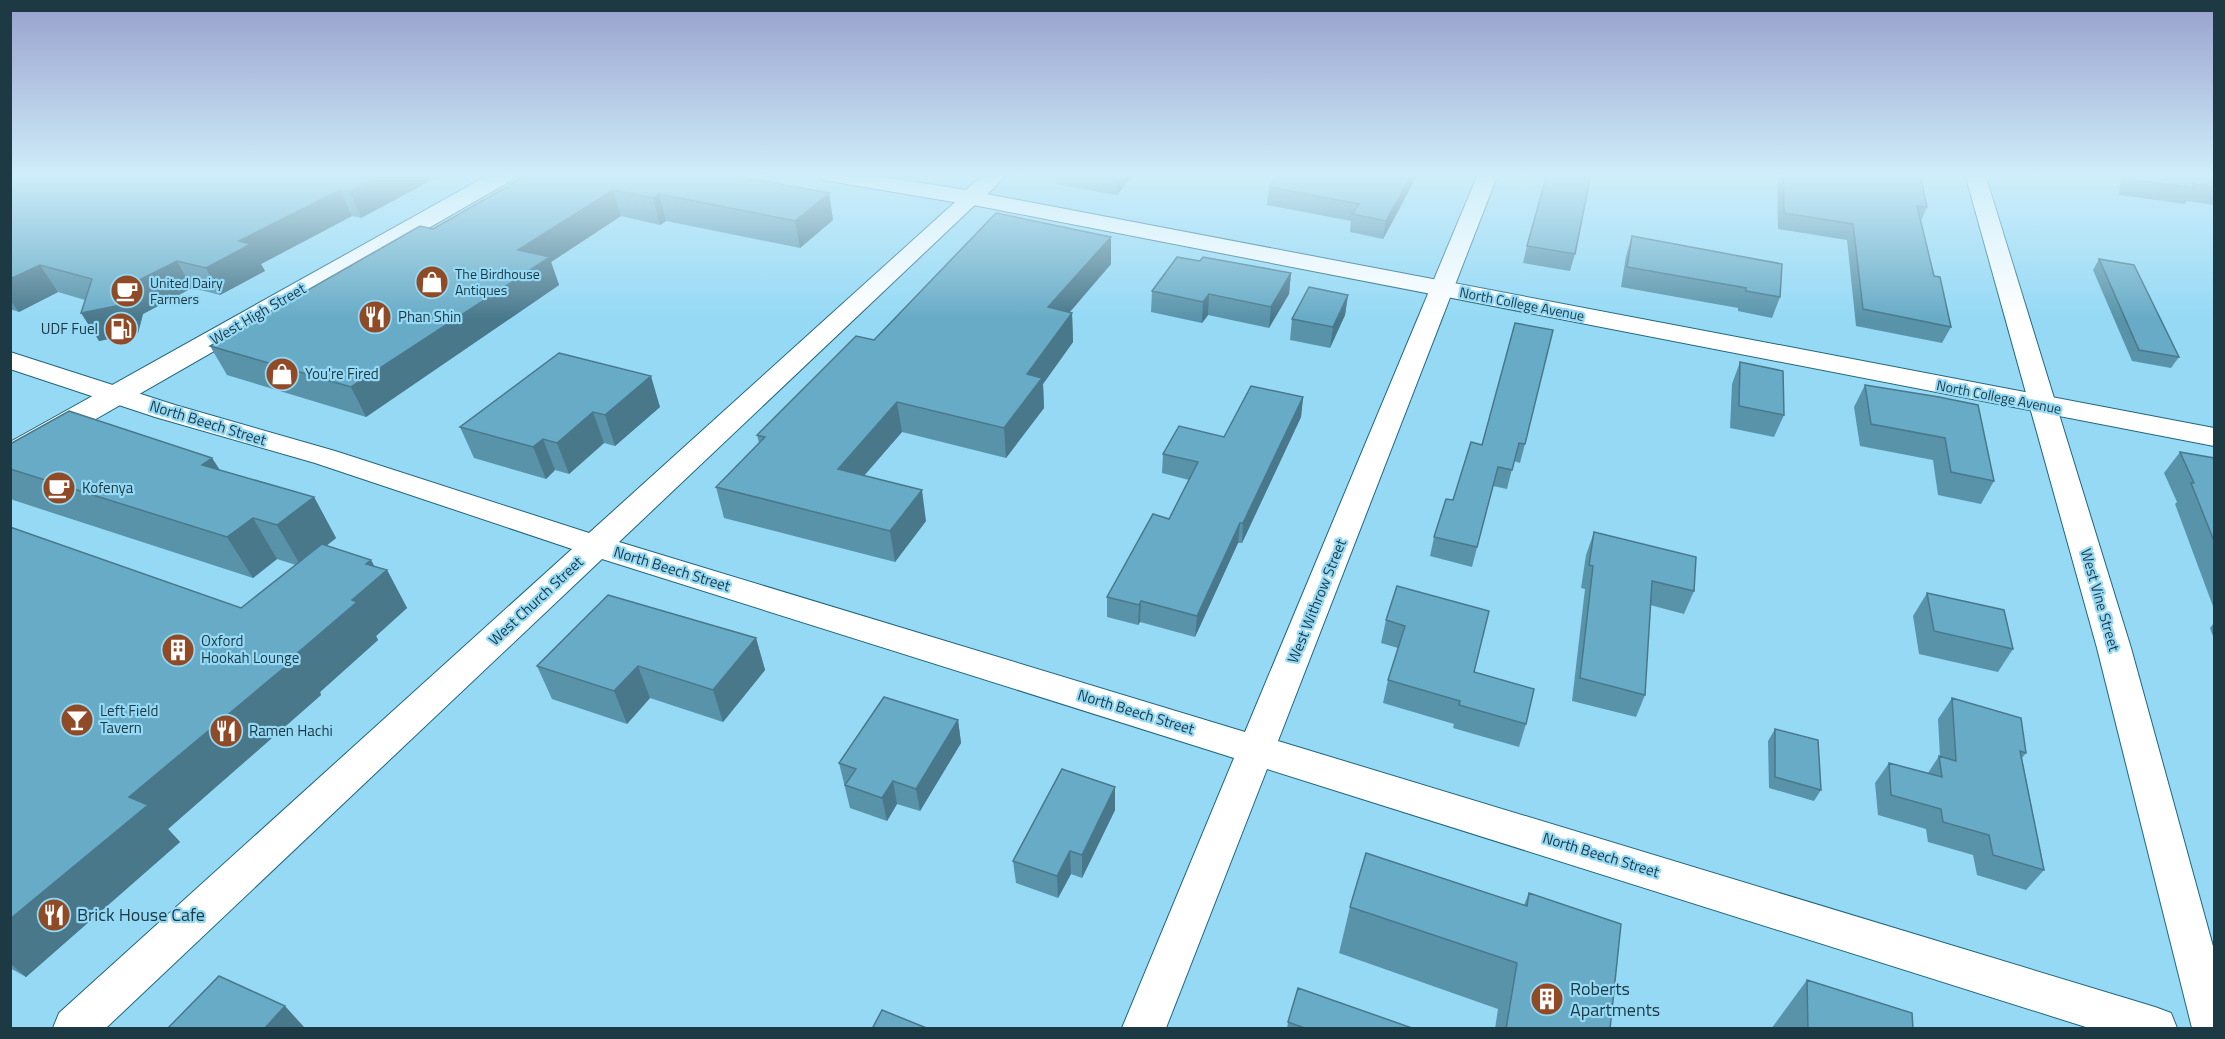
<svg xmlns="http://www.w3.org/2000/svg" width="2225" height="1039" viewBox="0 0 2225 1039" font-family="'Titillium Web',sans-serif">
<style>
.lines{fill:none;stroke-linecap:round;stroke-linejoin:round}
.street-casing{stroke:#1f667e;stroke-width:2}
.secondary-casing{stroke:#1f667e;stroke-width:2}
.highway-casing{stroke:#1f667e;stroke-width:2}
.street{fill:#fff;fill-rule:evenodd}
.secondary{fill:#fff;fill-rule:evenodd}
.highway{fill:#fff;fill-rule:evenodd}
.wall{fill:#5993aa}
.shaded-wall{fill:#49788b}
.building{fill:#68abc6;stroke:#49788b;stroke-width:1.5}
.labels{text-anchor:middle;stroke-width:4.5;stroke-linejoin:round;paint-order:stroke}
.far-poi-label{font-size:14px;fill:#1c3944;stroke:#95d9f5;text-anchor:start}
.far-street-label{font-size:14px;fill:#1c3944;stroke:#95d9f5}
.street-label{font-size:15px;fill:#1c3944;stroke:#95d9f5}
.poi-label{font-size:15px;fill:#1c3944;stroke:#95d9f5;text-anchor:start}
.near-poi-label{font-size:18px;fill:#1c3944;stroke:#95d9f5;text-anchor:start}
</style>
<rect width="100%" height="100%" fill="#95d9f5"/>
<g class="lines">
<!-- street casing -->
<g class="street-casing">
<path id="street" d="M1478 174H1498L1278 741 2155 1007 2171 1013 2177 1028H2089L1267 769 1166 1028H1122L1234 758 602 559 106 1028H53L59 1013 572 549 315 463 155 417 10 369V352L175 405 335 451 589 533 964 194 971 192 978 194 981 198 978 202 619 542 1245 732Z
M1965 174H1985L2131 648 2214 950V1028H2192L2097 648Z"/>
</g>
<!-- secondary casing -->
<g class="secondary-casing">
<path id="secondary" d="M971 191 2214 428V446L963 203 959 198 963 193Z"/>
</g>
<!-- highway casing -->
<g class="highway-casing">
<path id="highway" d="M490 174H517L514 179 21 462 10 464V442Z
M818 174H866L966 190 984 174H1007L979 203 971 205 829 181 821 179Z"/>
</g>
<!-- street -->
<use href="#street" class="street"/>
<!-- secondary -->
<use href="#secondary" class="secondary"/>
<!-- highway -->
<use href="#highway" class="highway"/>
</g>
<!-- wall -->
<path class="wall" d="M10 174H443L361 218 352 216 261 264 265 271 220 295 192 288 143 314 138 333 99 341 85 300 58 292 19 312 10 309Z
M529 174 829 193 833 220 800 248 666 221 660 225 621 216 551 262 559 285 366 417 227 375 210 346 433 229Z
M1055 174H1135L1117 195 1056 184Z
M1278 174H1418L1383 239 1350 232 1351 221 1267 205 1269 187Z
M1777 174H1920L1927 207 1921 221 1934 276 1951 327 1942 343 1856 326 1847 240 1778 229Z
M2121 174H2214V205L2187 201 2185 204 2119 195Z
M1632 236 1780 297 1772 318 1738 311V308L1621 287 1626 256Z
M1527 246 1575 254 1570 271 1523 263Z
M2099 259 2179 357 2171 368 2132 361 2093 270Z
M1200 261 1291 273 1289 294 1269 328 1208 315 1202 323 1151 312 1152 291Z
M1111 264 1070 312 1072 313 1073 342 1043 384 1044 408 1006 458 902 432 864 475 926 521 895 562 724 518 716 487 759 443 757 435 874 340Z
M1348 295 1345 315 1330 348 1290 340 1292 319Z
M1515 323 1525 444 1520 463 1514 461 1507 489 1493 486 1472 567 1430 556 1434 537 1482 445Z
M559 353 660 407 615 446 604 443 569 474 555 470 546 479 474 458 460 427Z
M1740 362 1784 415 1774 437 1730 428 1732 384Z
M1865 385 1939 397 1994 481 1981 504 1938 495 1933 460 1860 446 1854 407Z
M1303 397 1301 417 1242 543H1238L1195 637 1140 622 1138 625 1107 617V597L1169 519 1189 480 1162 473 1163 454 1224 437Z
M10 444 212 458 220 470 314 497 336 538 326 546 374 566 387 570 407 608 376 636 378 640 320 692 321 695 168 829 180 842 26 977 10 968V527L241 608 296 565 277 559 253 578 13 500 10 497Z
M2180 452 2214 458V609L2175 504 2177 502 2164 473Z
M1594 532 1694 591 1684 614 1650 605 1645 695 1636 717 1572 701 1585 589 1581 588 1586 555Z
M1397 586 1474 672 1526 724 1519 747 1453 728 1454 724 1383 703 1388 680 1398 648 1381 643 1386 620Z
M1927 593 2013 649 1998 672 1919 654 1913 616Z
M2214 623V639L2210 628Z
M756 638 765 670 723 722 650 698 627 724 552 699 537 666Z
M1952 698 2026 753 2022 758 2044 870 2026 890 1977 875 1973 855 1928 842 1926 829 1878 815 1875 783 1889 763 1928 773 1939 756 1940 757 1938 719Z
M958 720 961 743 920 811 897 804 887 821 850 808 839 763Z
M1775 729 1821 790 1814 801 1769 788 1768 741Z
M1115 787V810L1082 878 1071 874 1058 898 1016 883 1013 861Z
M1529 893 1610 1029H1495L1498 1009 1339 953 1350 907 1524 905Z
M1807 980 1913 1029H1771Z
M1288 1022 1412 1029H1287Z"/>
<!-- shaded-wall -->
<path class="shaded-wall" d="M385 174H443L361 218 350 192Z
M1119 174H1135L1117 195V176Z
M1412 174H1418L1383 239 1386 221Z
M340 190 352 216 261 264 265 271 220 295 206 268 239 241Z
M613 190 621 216 551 262 559 285 366 417 351 387 518 250Z
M829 193 833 220 800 248 795 221Z
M659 194 666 221 660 225 653 198Z
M1111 237V264L1049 336 1048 307Z
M177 261 192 288 143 314 138 333 99 341 81 313 127 286Z
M40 265 58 292 19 312 10 300V279Z
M1291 273 1289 294 1269 328 1271 307Z
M1209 294 1208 315 1202 323 1203 302Z
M1348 295 1345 315 1330 348 1333 327Z
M1072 313 1073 342 1043 384 1044 408 1006 458 1004 428 1027 374Z
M651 376 660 407 615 446 605 415Z
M1303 397 1301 417 1242 543 1243 523Z
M897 402 902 432 844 499 838 469Z
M593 412 604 443 569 474 557 443Z
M543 439 555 470 546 479 533 447Z
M212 458 237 498 202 465Z
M922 490 926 521 895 562 890 531Z
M314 497 336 538 301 566 277 525Z
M253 518 277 559 253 578 227 537Z
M1240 523 1238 543 1195 637 1197 616Z
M371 560 380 576 387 570 407 608 376 636 378 640 320 692 321 695 168 829 180 842 26 977 10 963V919L129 797 294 656 352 600 366 564Z
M1141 601 1140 622 1138 625 1139 605Z
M756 638 765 670 723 722 713 690Z
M638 666 650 698 627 724 614 691Z
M958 720 961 743 920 811 916 789Z
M893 781 897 804 887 821 882 798Z
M1115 787V810L1082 878V855Z
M1070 851 1071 874 1058 898 1057 876Z
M285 1006 304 1027 303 1029H264Z"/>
<!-- building -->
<path class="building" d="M10 174H385L350 192 340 190 239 241 251 244 206 268 177 261 127 286 121 305 81 313 92 279 40 265 10 279Z
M529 174H724L829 193 795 221 659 194 653 198 613 190 518 250 550 257 351 387 210 346 420 226 433 229Z
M1102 174H1119L1117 176Z
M1278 174H1412L1386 221 1352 214 1359 204 1269 187Z
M1547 174H1591L1575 254 1527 246Z
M1783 174H1920L1927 207 1917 206 1934 276 1940 277 1951 327 1863 309 1853 224 1784 213Z
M2129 174H2214V187L2193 184 2195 188 2128 179Z
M996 213 1111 237 1048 307 1072 313 1027 374 1042 378 1004 428 897 402 838 469 922 490 890 531 716 487 765 437 757 435 856 336 874 340Z
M1632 236 1782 264 1780 297 1746 291V288L1627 267Z
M1177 257 1200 261 1203 257 1291 273 1271 307 1209 294 1203 302 1152 291Z
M2099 259 2134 265 2179 357 2139 350Z
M1309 287 1348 295 1333 327 1292 319Z
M1515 323 1553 330 1525 444 1519 443 1512 470 1498 467 1477 547 1434 537 1446 499 1453 500 1471 442 1482 445Z
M559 353 651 376 605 415 593 412 557 443 543 439 533 447 460 427Z
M1740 362 1783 371 1784 415 1739 406Z
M1865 385 1939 397 1978 405 1994 481 1951 472 1945 438 1871 424Z
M1251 386 1303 397 1243 523H1240L1197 616 1141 601 1139 605 1107 597 1153 514 1169 519 1198 462 1163 454 1179 426 1224 437Z
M69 411 212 458 202 465 314 497 277 525 253 518 227 537 10 469V444Z
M2180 452 2214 458V541L2191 483H2194Z
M10 527 241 608 322 544 371 560 366 564 387 570 352 600 357 602 294 656 297 657 129 797 148 805 10 919Z
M1594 532 1696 557 1694 591 1652 581 1645 695 1580 678 1593 566 1589 565Z
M1397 586 1489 611 1474 672 1534 689 1526 724 1459 705 1460 701 1388 680 1405 626 1386 620Z
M1927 593 2004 610 2013 649 1934 631Z
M608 595 756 638 713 690 638 666 614 691 537 666Z
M884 697 958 720 916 789 893 781 882 798 845 785 856 769 839 763Z
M1952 698 2021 718 2026 753 2020 751 2044 870 1993 855 1989 835 1943 822 1941 809 1891 795 1889 763 1942 777 1939 756 1956 761Z
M1775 729 1818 740 1821 790 1775 777Z
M1062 769 1115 787 1082 855 1070 851 1057 876 1013 861Z
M1366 853 1527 906 1529 893 1621 924 1610 1029H1506L1517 963 1350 907Z
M219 976 285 1006 264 1029H167Z
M1807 980 1912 1013 1913 1029H1808Z
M1298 988 1412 1028V1029H1307L1288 1022Z
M882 1010 929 1029H872Z"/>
<!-- sky -->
<linearGradient id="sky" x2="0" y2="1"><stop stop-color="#98a0cd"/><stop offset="0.55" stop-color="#cfeefa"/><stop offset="1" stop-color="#cfeefa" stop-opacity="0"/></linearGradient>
<rect width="2225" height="319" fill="url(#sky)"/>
<!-- icons -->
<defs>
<g id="shop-disc" transform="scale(1.725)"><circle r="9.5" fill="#914a26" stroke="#95d9f5"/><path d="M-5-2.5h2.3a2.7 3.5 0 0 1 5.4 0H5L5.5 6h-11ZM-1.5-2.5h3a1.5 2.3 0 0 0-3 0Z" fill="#fff"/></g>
<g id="cafe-disc" transform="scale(1.725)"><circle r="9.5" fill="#914a26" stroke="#95d9f5"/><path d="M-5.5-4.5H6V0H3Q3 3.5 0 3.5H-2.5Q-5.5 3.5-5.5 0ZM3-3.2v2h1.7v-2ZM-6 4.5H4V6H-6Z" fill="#fff"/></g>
<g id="restaurant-disc" transform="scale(1.725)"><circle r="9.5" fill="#914a26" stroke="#95d9f5"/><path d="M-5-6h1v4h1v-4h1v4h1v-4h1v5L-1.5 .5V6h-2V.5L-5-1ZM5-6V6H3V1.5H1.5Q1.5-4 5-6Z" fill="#fff"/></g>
<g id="fuel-disc" transform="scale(1.725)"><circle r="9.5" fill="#914a26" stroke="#95d9f5"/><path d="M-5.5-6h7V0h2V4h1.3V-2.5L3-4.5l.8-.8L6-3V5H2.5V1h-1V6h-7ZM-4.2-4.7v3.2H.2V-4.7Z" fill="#fff"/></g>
<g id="building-disc" transform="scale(1.725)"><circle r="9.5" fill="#914a26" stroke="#95d9f5"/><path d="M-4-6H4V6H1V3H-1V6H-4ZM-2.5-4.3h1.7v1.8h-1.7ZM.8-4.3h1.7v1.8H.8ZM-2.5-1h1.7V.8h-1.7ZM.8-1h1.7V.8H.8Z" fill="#fff"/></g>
<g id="bar-disc" transform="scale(1.725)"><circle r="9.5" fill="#914a26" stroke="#95d9f5"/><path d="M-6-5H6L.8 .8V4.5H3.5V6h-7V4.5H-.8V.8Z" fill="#fff"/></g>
</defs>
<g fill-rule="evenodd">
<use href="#shop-disc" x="432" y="282"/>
<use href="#cafe-disc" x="127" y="291"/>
<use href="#restaurant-disc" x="375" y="317"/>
<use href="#fuel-disc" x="121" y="329"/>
<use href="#shop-disc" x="282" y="374"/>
<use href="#cafe-disc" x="59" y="488"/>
<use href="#building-disc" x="178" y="650"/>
<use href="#bar-disc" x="77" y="720"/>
<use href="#restaurant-disc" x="226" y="731"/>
<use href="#restaurant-disc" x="54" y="915"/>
<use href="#building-disc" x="1547" y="999"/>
</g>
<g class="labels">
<!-- far-poi labels -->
<g class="far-poi-label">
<text x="455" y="279">The Birdhouse<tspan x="455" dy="16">Antiques</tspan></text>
<text x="150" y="288">United Dairy<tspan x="150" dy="16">Farmers</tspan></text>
</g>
<!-- far-street labels -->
<g class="far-street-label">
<text transform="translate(1522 304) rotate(11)" y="5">North College Avenue</text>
<text transform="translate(1999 397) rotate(11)" y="5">North College Avenue</text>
</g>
<!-- street labels -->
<g class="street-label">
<text transform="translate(258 314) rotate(-30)" y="5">West High Street</text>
<text transform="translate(208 423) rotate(17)" y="5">North Beech Street</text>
<text transform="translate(672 569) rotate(17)" y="5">North Beech Street</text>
<text transform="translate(2100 600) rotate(74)" y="5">West Vine Street</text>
<text transform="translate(536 601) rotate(-43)" y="5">West Church Street</text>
<text transform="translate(1317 601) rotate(-68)" y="5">West Withrow Street</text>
<text transform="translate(1136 712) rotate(17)" y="5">North Beech Street</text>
<text transform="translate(1601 855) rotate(17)" y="5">North Beech Street</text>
</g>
<!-- poi labels -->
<g class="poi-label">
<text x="398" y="322">Phan Shin</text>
<text x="98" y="334" text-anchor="end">UDF Fuel</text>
<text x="305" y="379">You're Fired</text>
<text x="82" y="493">Kofenya</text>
<text x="201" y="646">Oxford<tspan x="201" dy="17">Hookah Lounge</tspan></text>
<text x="100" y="716">Left Field<tspan x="100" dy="17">Tavern</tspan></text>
<text x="249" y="736">Ramen Hachi</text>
</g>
<!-- near-poi labels -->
<g class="near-poi-label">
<text x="77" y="921">Brick House Cafe</text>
<text x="1570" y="995">Roberts<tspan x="1570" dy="21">Apartments</tspan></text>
</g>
</g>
<!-- border -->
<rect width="2225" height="1039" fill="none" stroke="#1c3944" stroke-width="24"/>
</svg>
